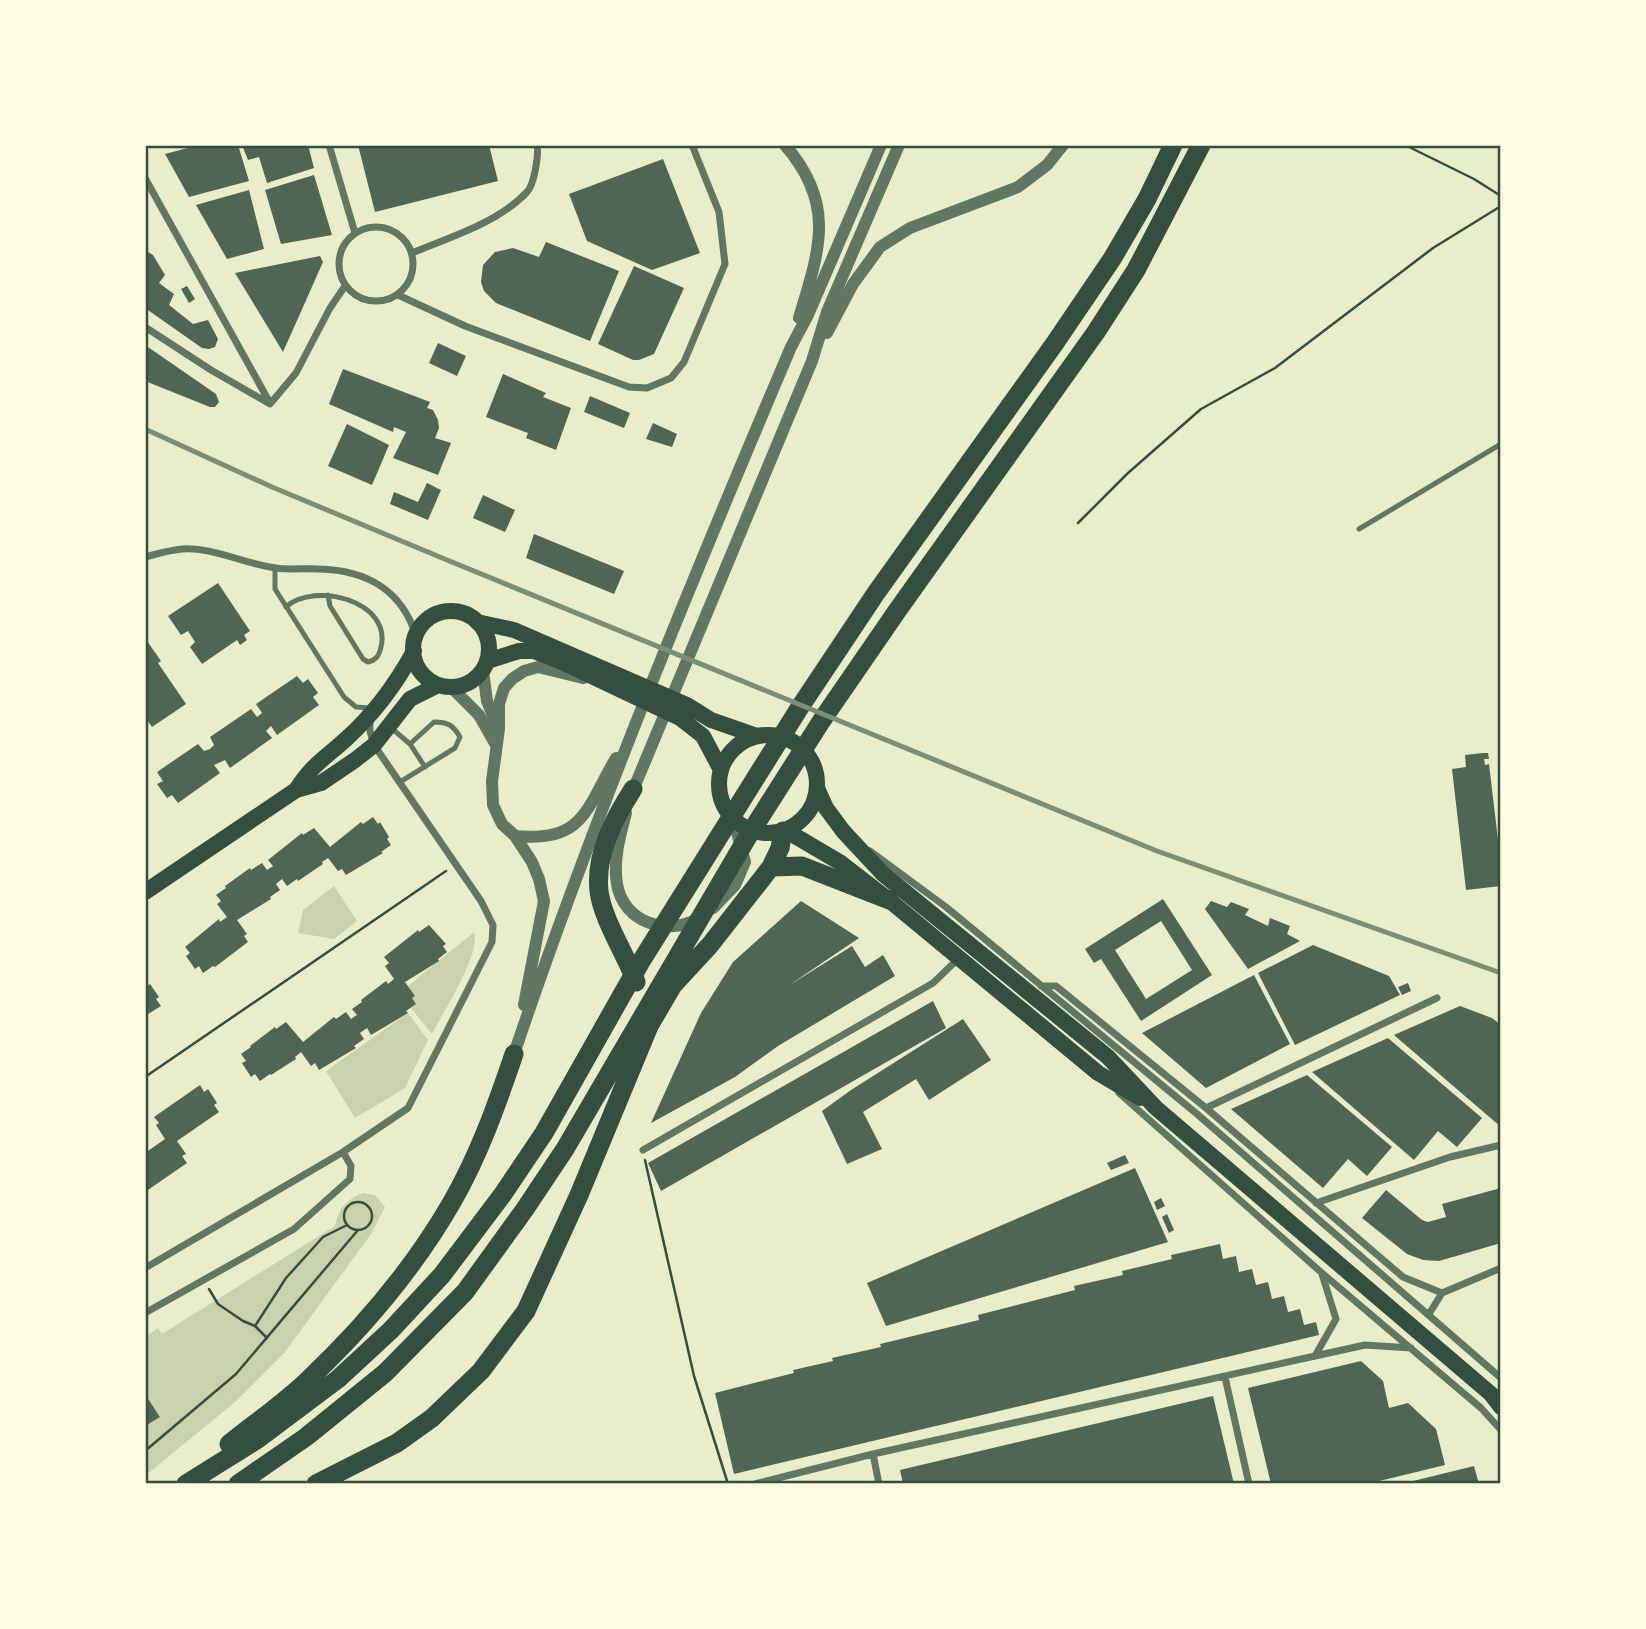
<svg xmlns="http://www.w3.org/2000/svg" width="1646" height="1629" viewBox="0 0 1646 1629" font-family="Jost,sans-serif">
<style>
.green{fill:#cad2ad}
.building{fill:#4f6655;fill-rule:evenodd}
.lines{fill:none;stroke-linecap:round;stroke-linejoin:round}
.path{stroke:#344e41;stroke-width:2.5}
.service{stroke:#617663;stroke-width:5}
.minor{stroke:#617663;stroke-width:7}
.tertiary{stroke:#617663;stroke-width:12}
.primary{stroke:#344e41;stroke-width:16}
.motorway{stroke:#344e41;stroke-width:19}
.rail{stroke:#7c8e77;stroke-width:5}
.neatline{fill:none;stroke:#344e41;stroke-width:2.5}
</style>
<rect width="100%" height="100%" fill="#e9edc9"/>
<!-- green -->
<path class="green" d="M334 886 357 921 334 939 298 933 303 910Z
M474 932C481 954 443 1012 432 1034L411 1008 416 1004 412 998 414 996 408 986Z
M408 1013 428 1040 405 1088 355 1118 326 1071Z
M363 1193 375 1195 385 1207 371 1234 285 1352 235 1402 145 1476V1426L160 1416 145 1394V1337L158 1328 162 1334 335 1226C339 1208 346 1200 363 1193Z"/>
<!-- building -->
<path class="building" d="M199 145H238L249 181 189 197 165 154Z
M242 145H308L314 168 267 183 259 157 248 160Z
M358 145H489L498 181 375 212Z
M663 159 700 253 652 270 587 241 569 194Z
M314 175 332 235 281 244 265 190Z
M249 190 264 249 227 259 196 205Z
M546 242 619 271 590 341 496 303 484 291 481 282 483 265 495 252 513 248 539 257Z
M145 250 153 255 165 275 159 283 174 294 169 305 193 324 208 320 218 339 215 347 209 349 202 348 145 308Z
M320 256 323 262 283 352 235 273Z
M634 266 684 288 654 354 639 360H633L598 344Z
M187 286 195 299 189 303 181 289Z
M438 343 466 356 457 376 429 363Z
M145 345 216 394 219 402 215 407H210L145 381Z
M343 369 430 402 427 408 433 410 438 420 439 428 435 438 451 443 438 475 393 458 406 432 394 427 393 432 329 404Z
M503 374 546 393 543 397 571 408 556 450 526 438 528 433 486 417Z
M590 396 630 413 624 428 584 412Z
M653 423 677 434 672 447 646 439Z
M347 424 389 445 372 485 328 466Z
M427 483 441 490 428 520 390 504 394 492 418 502Z
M483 495 515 510 505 532 473 518Z
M534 534 624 571 614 594 526 558Z
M218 583 250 631 244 635 247 640 240 645 237 640 202 664 190 647 195 642 188 631 181 635 168 616Z
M145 638 161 661 158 663 186 704 152 727 145 717Z
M297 676 303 683 308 679 318 693 313 697 319 705 277 735 271 726 266 731 272 738 230 768 225 760 214 765 220 773 178 803 172 795 167 798 157 784 163 781 157 772 198 744 204 751 210 749 214 745 210 737 251 709 257 717 262 713 256 704Z
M1483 753H1488L1489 759H1484L1485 765 1489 764 1501 865V886L1466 890 1452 769 1466 767 1465 755Z
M373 817 378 824 380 822 389 837 387 839 391 845 381 852 383 853 346 875 342 869 338 871 328 858 322 862 323 864 298 881 297 879 287 886 282 879 276 884 280 890 270 897 271 899 237 920 247 934 244 936 248 942 215 967 213 966 203 973 199 966 195 969 186 956 190 953 185 947 219 919 220 922 227 917 217 904 221 901 216 895 226 888 225 886 250 868 251 870 262 863 267 870 273 866 268 860 302 833 303 835 314 828 330 847 361 822 363 824Z
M1163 899 1212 975 1141 1021 1101 959 1094 963 1085 949ZM1161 921 1192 970 1146 999 1115 950Z
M801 901 859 938 788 986 852 946 865 967 883 955 895 976 778 1046 735 1077 651 1123 701 1013 733 962Z
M1211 901 1227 907 1231 902 1249 909 1245 915 1268 926 1270 918 1290 926 1287 934 1300 941 1248 969 1205 909Z
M429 925 446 944 443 946 447 952 438 959 439 961 405 982 415 996 412 998 416 1004 406 1011 408 1013 371 1035 367 1028 360 1033 364 1039 354 1046 356 1048 319 1070 315 1063 311 1066 301 1052 295 1057 296 1059 271 1075 270 1074 260 1081 255 1074 251 1077 242 1063 246 1061 241 1054 251 1047 250 1046 275 1027 276 1029 286 1022 303 1042 334 1017 336 1019 346 1012 351 1019 357 1015 352 1009 362 1002 361 1000 386 981 388 984 394 979 385 966 389 963 384 957 418 930 419 932Z
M1313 945 1389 976 1400 995 1295 1045 1258 973Z
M1254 975 1290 1044 1206 1088 1142 1033Z
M145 983 147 986 150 984 159 997 156 999 161 1006 145 1016Z
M1408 983 1411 991 1402 995 1398 987Z
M933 1001 946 1028 661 1191 648 1163Z
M1460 1006 1492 1018 1501 1025V1127L1394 1035Z
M963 1019 991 1060 929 1100 916 1079 863 1112 882 1149 847 1164 822 1111 851 1090Z
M1388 1038 1482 1118 1457 1147 1438 1131 1414 1160 1312 1072Z
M1307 1075 1392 1147 1367 1176 1348 1159 1323 1188 1231 1109Z
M200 1085 204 1092 208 1089 217 1103 214 1105 219 1112 177 1141 186 1154 182 1156 187 1163 145 1192V1153L165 1139 156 1125 159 1123 154 1117Z
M1125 1155 1129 1163 1111 1170 1107 1163Z
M1135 1168 1168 1242 886 1326 867 1283Z
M1501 1188V1243L1439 1261 1423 1260 1407 1254 1362 1218 1386 1190 1422 1220 1428 1222 1446 1217 1442 1204Z
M1161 1198 1165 1206 1157 1210 1154 1202Z
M1167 1214 1174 1230 1169 1233 1162 1217Z
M1220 1244 1223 1259 1236 1256 1239 1272 1252 1269 1256 1285 1268 1282 1272 1299 1284 1296 1288 1312 1300 1309 1304 1325 1316 1322 1319 1335 734 1474 715 1393 794 1373 793 1370 833 1361 832 1358 881 1347 880 1344 979 1320 978 1315 1075 1290 1074 1286 1123 1275 1122 1271 1172 1259 1171 1255Z
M1361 1361 1383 1381 1389 1408 1408 1403 1436 1429 1445 1465 1367 1484H1271L1248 1388Z
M145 1394 160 1417 145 1426Z
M1213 1396 1234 1484H903L900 1470Z
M1474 1466 1479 1484H1405V1483Z"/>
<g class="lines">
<!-- path -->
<path class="path" d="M1405 145 1474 179 1501 196
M1078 523 1128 473 1201 409 1275 368 1433 248 1501 206
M145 1077 446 871
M645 1160 694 1376 728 1484
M344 1216a14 14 0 1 1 28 0a14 14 0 1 1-28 0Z
M209 1289 218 1304 243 1321 255 1326 286 1278 323 1237 347 1225
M255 1326 267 1338
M145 1451 236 1374 358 1230"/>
<!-- service -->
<path class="service" d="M1359 529 1501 444
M275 568V589L344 697 356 707 369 708
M286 607C315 581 392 601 381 647 379 656 376 660 368 662L363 659 330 606 328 595
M390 727 410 744 425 767
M400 782 455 748 460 737C453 725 448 722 434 722L410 744"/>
<!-- minor -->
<path class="minor" d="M329 145 355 233
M145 178 270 403
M339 264a37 37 0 1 1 74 0a37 37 0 1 1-74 0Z
M412 253C450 237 498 223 527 192 534 185 539 155 537 145
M398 295 465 326 629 387 647 388 671 378 684 362 725 264 719 212 692 145
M145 327 211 370 270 404 296 373 330 308 345 286
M145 557C157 554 170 550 182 549 214 547 244 564 276 568 290 570 305 568 319 569 366 570 402 590 416 636
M870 851 946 907 1197 1114 1501 1378
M1041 986H1056L1206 1108 1403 1277 1442 1293
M1119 1093 1322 1273 1481 1408 1501 1430
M1206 1108 1437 998
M643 1150 933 983 959 958
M1316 1203 1450 1157 1501 1145
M145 1268 343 1152 408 1108 492 942 493 925 481 901 374 745 370 731V717
M1322 1274 1336 1319 1315 1356 1365 1345 1411 1348
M1442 1293 1501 1268
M145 1313 294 1229 350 1179 351 1166 343 1152
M1429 1314 1442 1293
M1225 1377 1249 1484
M873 1454 879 1484
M755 1484 873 1454 1315 1356"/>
<!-- tertiary -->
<path class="tertiary" d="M785 145C837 205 819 251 799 318
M827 333 853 284 880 247 910 228 1018 187 1047 165 1063 145
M483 671 487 701 497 725
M451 687 479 715 496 745
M631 795 812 361 827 312 899 145
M626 813C620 835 613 860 617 884 623 922 667 937 699 918
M515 836C584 843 586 809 616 758
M713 908 735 885 745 862 733 818
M524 1005 544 901 539 879 532 862 515 836 502 824 493 805 492 781 499 729V704L504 688 512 679 524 671 538 667 583 678
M514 1054C595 814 692 580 791 347L808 315 881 145"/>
<!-- primary -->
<path class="primary" d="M413 649a38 38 0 1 1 76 0a38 38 0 1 1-76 0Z
M477 622 514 630 687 705 711 720 757 736
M487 661 519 651H534L562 662 680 718 703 736 721 770
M719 784a49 49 0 1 1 98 0a49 49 0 1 1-98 0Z
M817 788 826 808 843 831 883 874 1108 1057 1156 1108 1491 1394 1501 1407
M296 790C312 765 324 759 345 740 373 715 396 684 414 651
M785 830 841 863 889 900 1098 1073 1140 1098
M145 892 296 790 321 783 355 760 374 745 410 699 438 685"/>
<!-- motorway -->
<path class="motorway" d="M633 789C614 819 595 854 599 891 602 918 626 955 636 982
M771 867 802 866 889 900
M229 1444C255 1423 284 1403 308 1380 364 1327 414 1268 452 1202 479 1155 497 1104 514 1054
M186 1484 258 1439 338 1379 391 1330 442 1275 503 1194 544 1133 640 963 800 707 876 593 1055 343 1112 259 1147 199 1173 145
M238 1484 306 1437 385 1373 465 1292 525 1209 565 1149 747 838 822 720 897 611 1096 332 1136 270 1201 145
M316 1484 397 1443 432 1418 481 1371 526 1311 579 1195 649 1026 673 985 710 945 771 867 780 848 783 831"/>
<!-- rail -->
<path class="rail" d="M145 429 272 487 447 560 1157 851 1501 973"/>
</g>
<!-- border -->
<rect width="1646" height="1629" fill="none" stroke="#fefae0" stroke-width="294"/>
<rect x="147" y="147" width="1352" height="1335" class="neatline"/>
</svg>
